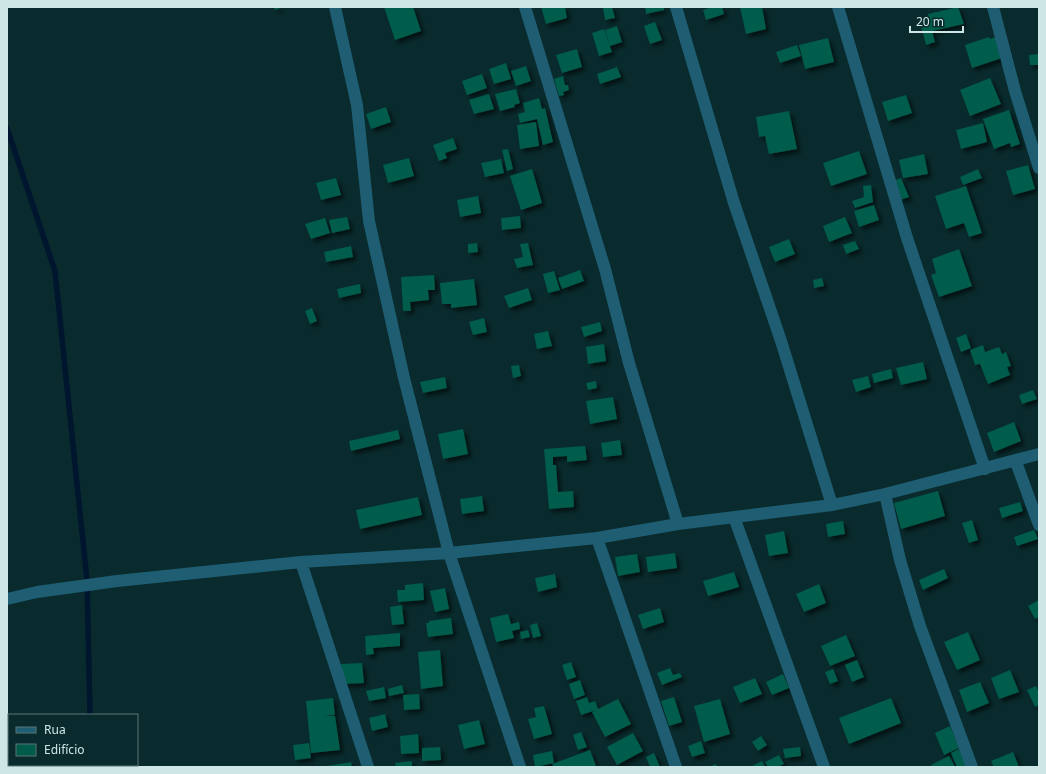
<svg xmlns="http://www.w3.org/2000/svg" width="1046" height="774" viewBox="0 0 1046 774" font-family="'Noto Sans',sans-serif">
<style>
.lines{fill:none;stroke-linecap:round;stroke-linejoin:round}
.stream{stroke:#00152e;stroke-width:5.5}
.building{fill:#015b4b;filter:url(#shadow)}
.minor{stroke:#1e5d72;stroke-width:12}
</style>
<defs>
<filter id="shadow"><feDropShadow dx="3.5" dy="3.5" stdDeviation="2" flood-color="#0009"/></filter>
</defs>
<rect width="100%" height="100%" fill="#092b2d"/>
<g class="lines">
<!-- stream -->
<path class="stream" d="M7 128 55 271 87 580 90 715
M91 765V767"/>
</g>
<!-- building -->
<path class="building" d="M274 7H283L275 10Z
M384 7H413L421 31 395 40Z
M541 7H565L567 18 546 24Z
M612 7 615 18 605 20 603 8Z
M645 7H664V10L646 14Z
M712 7H722L724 14 706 20 703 10Z
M740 7H762L766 29 746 34Z
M958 7 964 24 932 31 935 42 926 45 920 22 929 20 930 24 928 14Z
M655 22 662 40 650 44 644 26Z
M617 26 622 42 610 46 605 30Z
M604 29 612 52 599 56 592 33Z
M989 37 990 39 996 37 1002 58 972 68 965 45Z
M828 38 834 62 805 69 799 45Z
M797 45 801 56 780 63 776 52Z
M577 49 582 67 562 73 556 55Z
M1039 54V65H1030L1029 55Z
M506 63 511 79 494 84 489 69Z
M526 66 531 81 516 86 511 71Z
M617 67 621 77 600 84 597 74Z
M482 74 487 88 467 95 462 81Z
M563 76 565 85H568L569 90 563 92 564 95 559 96 554 79Z
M990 78 1001 104 970 116 960 90Z
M516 89 520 103 514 105 515 107 500 111 495 94Z
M489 94 494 109 474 114 469 100Z
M906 95 912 113 888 121 882 102Z
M539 98 542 109 545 108 553 142 543 145 537 119 520 123 518 114 525 112 523 103Z
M386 107 391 122 371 129 366 114Z
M1009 110 1020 144 1011 147 1010 143 994 149 983 119Z
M789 111 797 149 769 154 765 136 759 137 756 117Z
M536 122 539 146 520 149 517 125Z
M983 123 987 142 961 149 956 130Z
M453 138 457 149 445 153 447 158 439 161 433 145Z
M508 149 513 169 507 171 502 150Z
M859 151 867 174 831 186 823 163Z
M924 154 928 174 903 178 899 160Z
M409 158 414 176 388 183 383 165Z
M501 159 504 173 485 177 481 163Z
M1028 165 1035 189 1013 195 1006 171Z
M532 169 542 203 521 210 510 176Z
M978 169 982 178 963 185 960 177Z
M336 178 341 195 321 200 316 183Z
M901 178 909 197 900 200 893 181Z
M871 185 873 202 855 208 852 201 864 197 863 186Z
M966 186 982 233 969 237 964 223 946 229 935 196Z
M478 196 481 213 460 217 457 200Z
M874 205 879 220 859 227 854 211Z
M520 216 521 228 502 230 501 218Z
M347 217 350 229 332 233 329 220Z
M845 217 852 233 829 242 823 226Z
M325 218 330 233 311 239 305 224Z
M789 239 795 254 775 262 769 247Z
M855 241 859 249 846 254 843 245Z
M477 243 478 252 468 253V244Z
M528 243 533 265 517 268 514 259 523 257 520 244Z
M351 246 353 257 326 262 324 252Z
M959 249 972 286 939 297 931 275 936 273 932 259Z
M580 270 584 281 562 289 558 278Z
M554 271 560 290 548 293 543 274Z
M434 275 435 290H428L429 300 410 302 411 311H403L401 277Z
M822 278 824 286 814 288 813 280Z
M474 279 477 305 451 308V304H442L440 283Z
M360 284 361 293 339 298 337 289Z
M528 288 532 300 509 308 504 296Z
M312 308 317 321 310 324 305 311Z
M484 318 487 332 473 335 469 322Z
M600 322 602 331 584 337 581 327Z
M548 331 552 346 537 349 534 334Z
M966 334 971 348 961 352 956 338Z
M604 344 606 361 588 364 586 347Z
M983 345 985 352 999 347 1002 354 1006 352 1011 366 1007 367 1010 375 988 384 980 364 975 365 970 350Z
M923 362 927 379 901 385 896 368Z
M519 365 521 376 513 378 511 366Z
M891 369 893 378 874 383 872 374Z
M868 376 871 387 856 392 852 380Z
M445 377 447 388 423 393 420 382Z
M596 381 597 388 588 390 586 383Z
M1033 390 1037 399 1022 404 1019 395Z
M613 397 617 419 590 424 586 401Z
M1014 422 1021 441 994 452 987 433Z
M463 429 468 454 443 459 438 434Z
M398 430 400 439 351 451 349 441Z
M620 440 622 455 603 457 601 443Z
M585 446 587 460 567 462V456L553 457V465H556L558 492 573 491 574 507 549 509 544 449Z
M938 491 945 516 901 529 894 503Z
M482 496 484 511 462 514 460 499Z
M418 497 422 515 360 529 356 510Z
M1020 502 1023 511 1002 518 999 508Z
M972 520 978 540 969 543 962 523Z
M843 521 845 534 828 537 826 524Z
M1034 530 1038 539 1017 546 1014 537Z
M784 531 788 553 769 556 765 535Z
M675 553 677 568 648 572 646 557Z
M637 554 640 572 618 576 615 557Z
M944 569 948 578 923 590 919 580Z
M734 572 739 587 708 596 703 581Z
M555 574 557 587 538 592 535 578Z
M423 583 424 600 398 602 397 590H405V585Z
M819 584 826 603 804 612 796 594Z
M445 588 449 609 435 612 430 591Z
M1039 600V617L1035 619 1028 606Z
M402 605 404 624 392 625 390 607Z
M660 608 664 622 643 629 638 615Z
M508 614 511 624 519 622 520 629 512 631 514 638 496 642 490 618Z
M451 618 453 634 428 637 426 623H429V621Z
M537 623 541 636 533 638 530 625Z
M528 630 530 637 521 639 520 632Z
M968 632 980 660 957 670 944 642Z
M400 633V646L373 648 374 654 366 655 365 636Z
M846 635 855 656 830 666 821 646Z
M440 650 443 686 421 689 418 652Z
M857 660 864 677 852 682 845 665Z
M571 662 576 677 567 680 562 665Z
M362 663 364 683 343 684 341 664Z
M670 668 673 675 680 673 682 677 662 685 657 673Z
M833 669 838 681 830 684 825 672Z
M1010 670 1019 692 999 699 991 678Z
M783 674 789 688 772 695 766 682Z
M755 678 762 694 740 703 733 687Z
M580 680 585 695 574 699 569 684Z
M980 682 989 703 967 712 959 690Z
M402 685 404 693 389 696 388 689Z
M1036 686 1039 692V705L1035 707 1027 690Z
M384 687 386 698 369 701 366 691Z
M419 694 420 709 404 710 403 695Z
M587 697 589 703 595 701 598 709 618 699 631 724 605 737 592 712 596 710 581 715 576 701Z
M674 697 682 722 669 726 661 701Z
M333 698 335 715 324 716H335L340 750 311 753 306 701Z
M891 698 901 723 849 744 839 718Z
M720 699 730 734 704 742 694 706Z
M544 706 552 734 534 739 528 719 536 717 534 708Z
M385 714 388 727 372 731 369 718Z
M479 720 485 744 464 749 458 725Z
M950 726 959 748 944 755 935 733Z
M581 732 587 747 578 750 573 735Z
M633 733 643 751 617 765 607 747Z
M418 734 419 753 401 754 400 736Z
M761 736 767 745 758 751 752 742Z
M701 741 705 753 692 757 688 746Z
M309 743 311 758 295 760 293 745Z
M440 747 441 760 422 761V748Z
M800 747 801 756 785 758 783 749Z
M959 749 967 767H957L951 753Z
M590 750 596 766 554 767 552 764Z
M552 751 554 763 535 767 533 755Z
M1013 752 1019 767H994L991 761Z
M654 753 660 767H650L646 757Z
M779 755 784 764 778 767H768L765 762Z
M949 756 955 767H932L931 765Z
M412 761V767H396L395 763Z
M762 761 765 767H750Z
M351 762 352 767H327V766Z
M716 764 717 767H708Z"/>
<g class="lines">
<!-- minor -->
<path class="minor" d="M335 7 357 105 369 221 404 378 449 553 520 767
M525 7 605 269 629 363 678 524
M676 7 734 203 781 341 832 505
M838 7 907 238 985 469
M993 7 1015 91 1039 168
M1016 462 1039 525
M885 494 900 560 920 626 972 767
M734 517 824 767
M597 538 676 767
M301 562 368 767
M7 599 37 592 117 581 301 562 449 553 597 538 678 524 832 505 885 494 1039 454"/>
</g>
<!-- border -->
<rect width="1046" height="774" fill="none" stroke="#cfe6e7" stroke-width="16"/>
<!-- legend -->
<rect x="8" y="714" width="130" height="52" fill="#092b2d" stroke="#587677"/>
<rect x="16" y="727" width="20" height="6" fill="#1e5d72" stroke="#587677"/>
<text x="44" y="734" font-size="12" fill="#cfe6e7">Rua</text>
<rect x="16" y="744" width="20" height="12" fill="#015b4b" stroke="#587677"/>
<text x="44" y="754" font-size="12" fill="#cfe6e7">Edifício</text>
<!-- scale -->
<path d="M910 26v6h53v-6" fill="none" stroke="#cfe6e7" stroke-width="2"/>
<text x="916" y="26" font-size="12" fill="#cfe6e7" stroke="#092b2d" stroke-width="3" paint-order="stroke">20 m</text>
</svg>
